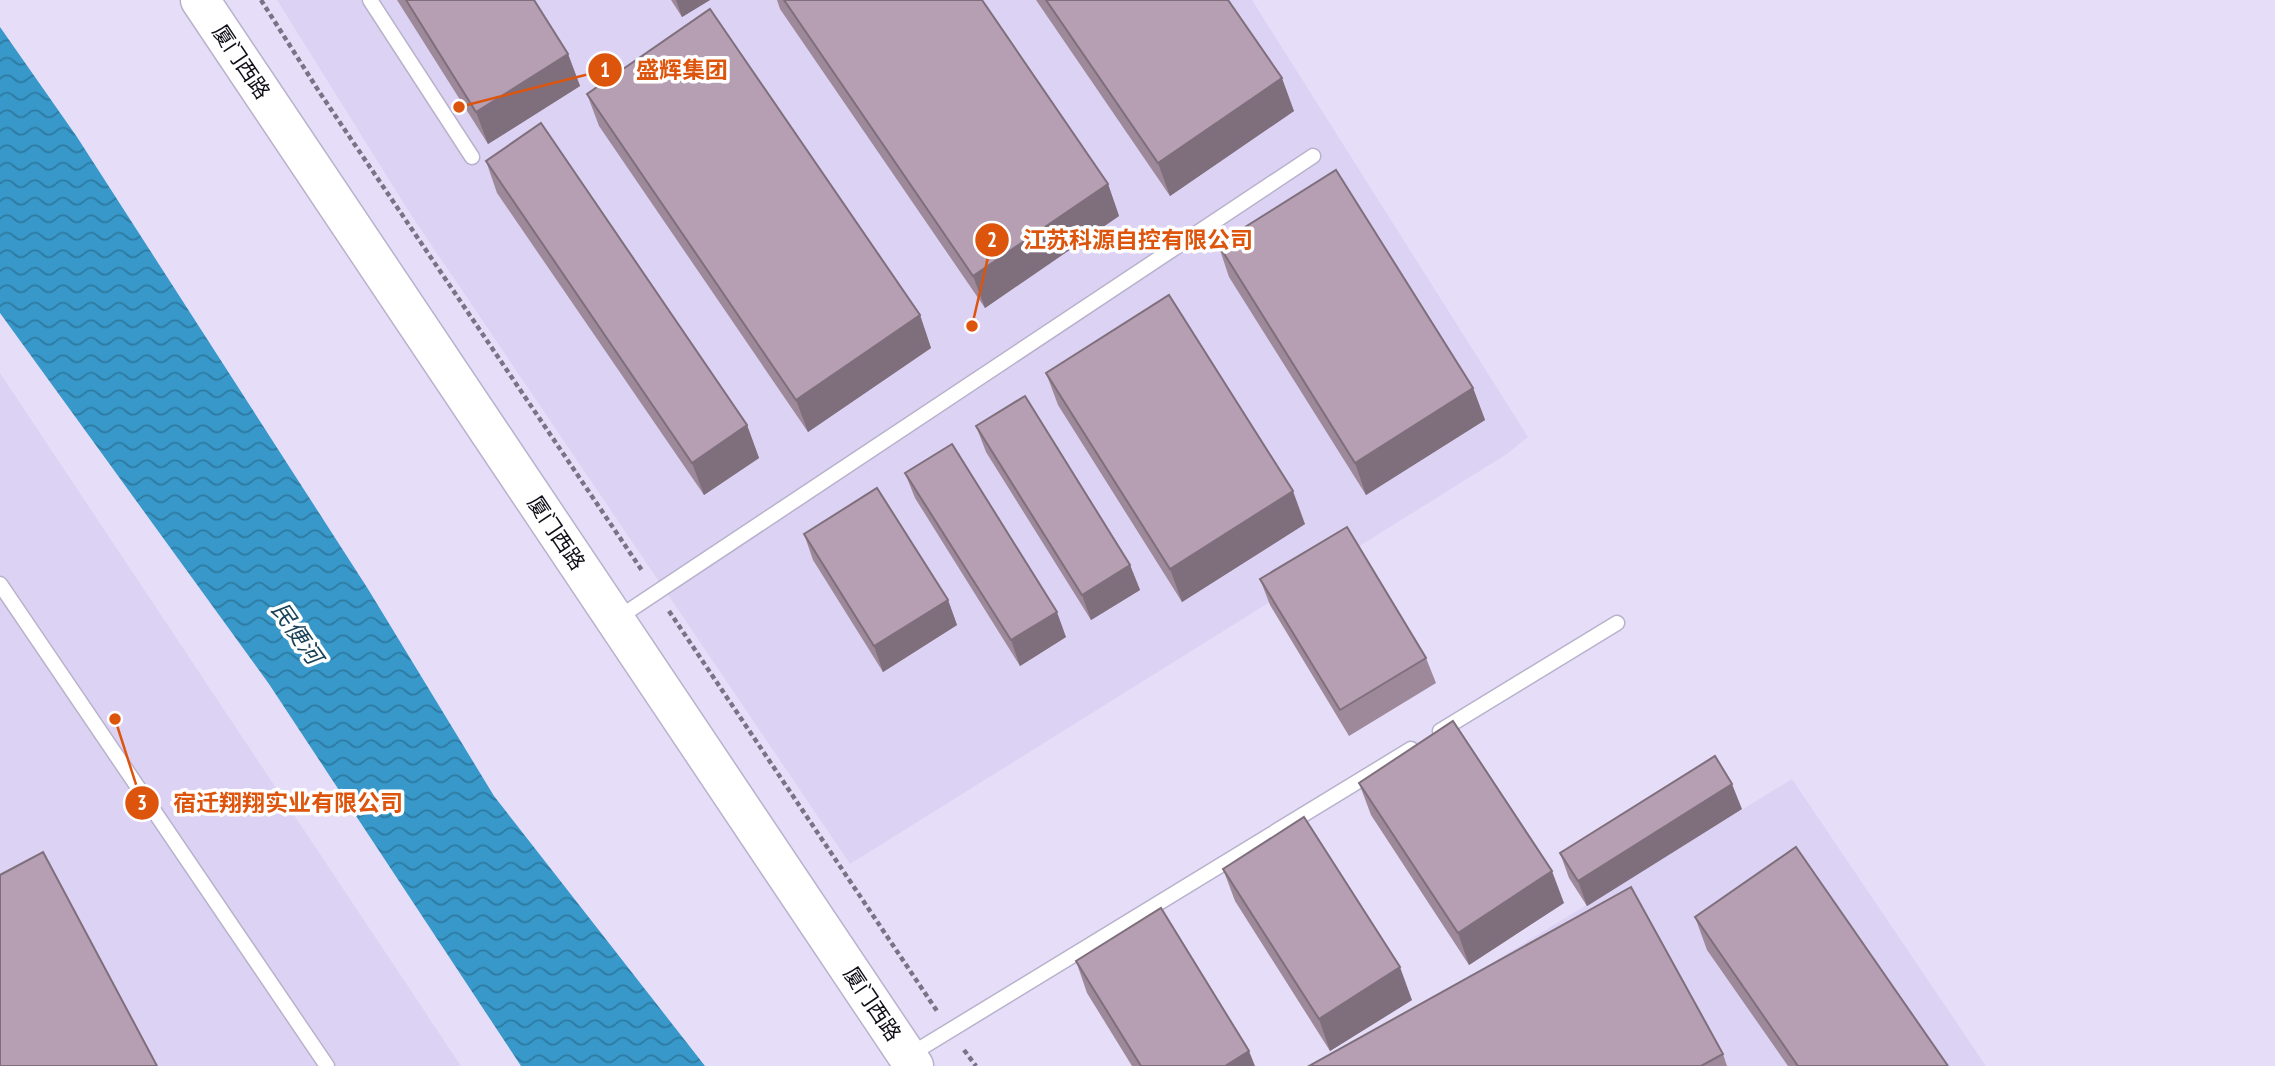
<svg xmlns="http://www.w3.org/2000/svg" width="2275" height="1066" viewBox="0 0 2275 1066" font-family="'PT Sans Narrow','Noto Sans SC',sans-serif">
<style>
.built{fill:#dcd2f4}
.water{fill:url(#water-waves)}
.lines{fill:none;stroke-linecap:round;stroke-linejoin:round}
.lane-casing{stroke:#b9b2cc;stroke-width:17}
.secondary-casing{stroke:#b9b2cc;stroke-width:41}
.path{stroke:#787385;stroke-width:4.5;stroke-dasharray:5 3.5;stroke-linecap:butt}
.lane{stroke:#fff;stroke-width:14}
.secondary{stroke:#fff;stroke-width:38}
.wall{fill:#9d8999}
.shaded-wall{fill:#7f6f7d}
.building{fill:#b69fb2;stroke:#7f6f7d;stroke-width:2}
.labels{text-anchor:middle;stroke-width:7;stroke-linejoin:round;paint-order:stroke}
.street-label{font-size:21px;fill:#120f18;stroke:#fff}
.water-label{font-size:23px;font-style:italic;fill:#1c4459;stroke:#fff}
.leader{fill:none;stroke:#dd550d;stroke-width:2.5}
.callout-dot{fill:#dd550d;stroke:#fff;stroke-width:2.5}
.mark-label{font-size:21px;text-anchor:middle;font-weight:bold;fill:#fff}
.callout-label{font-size:23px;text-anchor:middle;font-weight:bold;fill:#dd550d;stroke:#fff;stroke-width:7;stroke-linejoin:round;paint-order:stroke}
</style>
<defs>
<pattern id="water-waves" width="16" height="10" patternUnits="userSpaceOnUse" patternTransform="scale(1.75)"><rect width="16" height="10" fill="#3798c9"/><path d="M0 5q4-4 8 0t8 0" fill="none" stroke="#2d7aa2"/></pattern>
</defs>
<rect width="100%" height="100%" fill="#e6def9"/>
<!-- built -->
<path class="built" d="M277 0H1252L1528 437 1507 454 850 864 411 215Z
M0 373 461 1066H0Z
M1792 779 1986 1066H1324Z"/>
<!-- water -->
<path class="water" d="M0 27 77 137 368 589 494 796 705 1066H521L269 684 0 313Z"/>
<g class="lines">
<!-- lane casing -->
<g class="lane-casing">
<path id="lane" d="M370 0 472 157
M0 584 327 1066
M618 618 1313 156
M1440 731 1617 623
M908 1056 1411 749"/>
</g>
<!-- secondary casing -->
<g class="secondary-casing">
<path id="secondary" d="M200 0 914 1066"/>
</g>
<!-- path -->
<path class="path" d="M261 0 320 93 643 572
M669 611 937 1011
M964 1050 976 1066"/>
<!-- lane -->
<use href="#lane" class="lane"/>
<!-- secondary -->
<use href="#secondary" class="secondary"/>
</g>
<!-- wall -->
<path class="wall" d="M397 0H534L568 54 580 86 488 144Z
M671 0H710L682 17Z
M777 0H982L1108 184 1119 216 985 308 780 9Z
M1036 0H1228L1294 111 1170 196Z
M587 94 920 315 931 348 808 432 599 126Z
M486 161 747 425 759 458 704 495 497 193Z
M1218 244 1473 388 1485 420 1366 495 1229 277Z
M1046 373 1305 524 1182 602 1058 405Z
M976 426 1130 565 1140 590 1091 620 986 452Z
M905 473 1066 637 1020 666 915 498Z
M804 534 948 600 957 625 883 672 813 560Z
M1260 579 1426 658 1436 683 1349 736 1270 605Z
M1359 783 1564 903 1469 965 1371 815Z
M1742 809 1587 906 1569 878 1560 853Z
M1223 869 1412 1000 1330 1051 1235 901Z
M1695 917 1948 1066H1788L1707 950Z
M1076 961 1255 1066H1132L1087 993Z
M1723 1054 1727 1066H1309Z"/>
<!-- shaded-wall -->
<path class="shaded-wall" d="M676 0H710L682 17Z
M568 54 580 86 488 144 476 112Z
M1282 78 1294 111 1170 196 1158 163Z
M1108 184 1119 216 985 308 973 276Z
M920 315 931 348 808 432 796 400Z
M1473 388 1485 420 1366 495 1355 463Z
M747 425 759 458 704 495 692 463Z
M1293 491 1305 524 1182 602 1170 569Z
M1130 565 1140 590 1091 620 1082 595Z
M948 600 957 625 883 672 874 646Z
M1057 612 1066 637 1020 666 1011 640Z
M1732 784 1742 809 1587 906 1578 881Z
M1552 871 1564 903 1469 965 1458 933Z
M1400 967 1412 1000 1330 1051 1319 1019Z
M1249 1051 1255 1066H1225Z"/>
<!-- building -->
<path class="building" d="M406 0H534L568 54 476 112Z
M784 0H982L1108 184 973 276Z
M1046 0H1228L1282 78 1158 163Z
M710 9 920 315 796 400 587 94Z
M541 123 747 425 692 463 486 161Z
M1336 170 1473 388 1355 463 1218 244Z
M1169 295 1293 491 1170 569 1046 373Z
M1025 396 1130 565 1082 595 976 426Z
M952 444 1057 612 1011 640 905 473Z
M877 488 948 600 874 646 804 534Z
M1347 527 1426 658 1340 710 1260 579Z
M1453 721 1552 871 1458 933 1359 783Z
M1715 756 1732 784 1578 881 1560 853Z
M1304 817 1400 967 1319 1019 1223 869Z
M1796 847 1948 1066H1798L1695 917Z
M43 852 157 1066H0V875Z
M1631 887 1723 1054 1701 1066H1309Z
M1161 908 1249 1051 1225 1066H1141L1076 961Z"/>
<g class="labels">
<!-- street labels -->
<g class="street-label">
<text transform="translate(241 62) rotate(56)" y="7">厦门西路</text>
<text transform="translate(556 533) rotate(56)" y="7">厦门西路</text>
<text transform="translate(872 1004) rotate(56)" y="7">厦门西路</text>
</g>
<!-- water labels -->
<g class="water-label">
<text transform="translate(297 633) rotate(55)" y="8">民便河</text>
</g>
</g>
<!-- callouts -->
<path class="leader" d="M459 107L605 70M972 326L992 240M115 719L142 803"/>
<g class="callout-dot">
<circle cx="459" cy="107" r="7"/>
<circle cx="972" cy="326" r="7"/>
<circle cx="115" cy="719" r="7"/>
<circle cx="605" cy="70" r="18"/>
<circle cx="992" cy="240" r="18"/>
<circle cx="142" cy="803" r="18"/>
</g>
<g class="mark-label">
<text x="605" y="77">1</text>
<text x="992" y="247">2</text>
<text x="142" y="810">3</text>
</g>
<g class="callout-label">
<text x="682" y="78">盛辉集团</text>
<text x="1138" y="248">江苏科源自控有限公司</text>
<text x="288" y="811">宿迁翔翔实业有限公司</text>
</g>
</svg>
